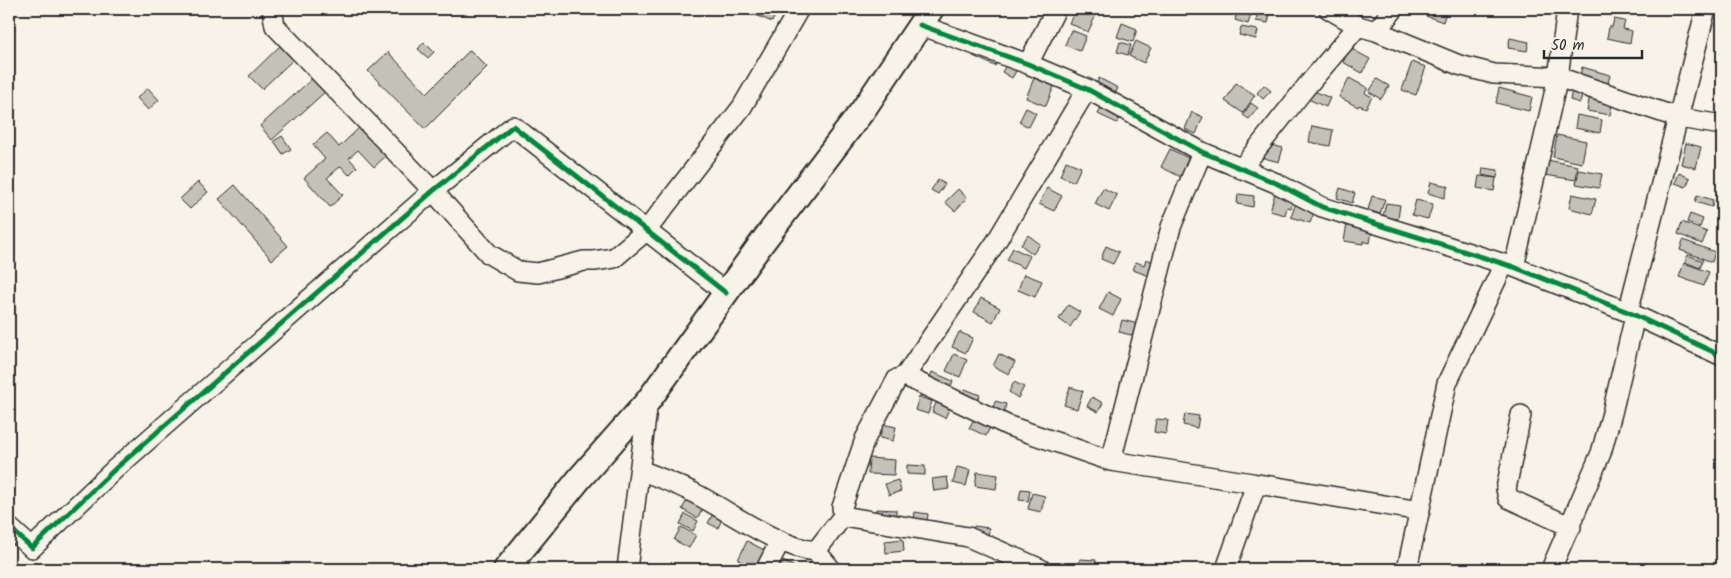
<svg xmlns="http://www.w3.org/2000/svg" width="1731" height="578" viewBox="0 0 1731 578" font-family="Kalam,sans-serif">
<style>
.building{fill:#c4c1b9;stroke:#2b2b2b}
.lines{fill:none;stroke-linecap:round;stroke-linejoin:round}
.minor-casing{stroke:#2b2b2b;stroke-width:22}
.major-casing{stroke:#2b2b2b;stroke-width:28}
.minor{stroke:#f7f3e8;stroke-width:19}
.major{stroke:#f7f3e8;stroke-width:24}
.cycleway-casing{stroke:#f7f3e8;stroke-width:8}
.cycleway{stroke:#00873e;stroke-width:5}
</style>
<rect width="100%" height="100%" fill="#f7f3e8"/>
<filter id="ink" filterUnits="userSpaceOnUse"><feTurbulence type="fractalNoise" baseFrequency=".02" numOctaves="2"/><feDisplacementMap in="SourceGraphic" scale="10" xChannelSelector="R" yChannelSelector="G"/><feConvolveMatrix kernelMatrix="1 2 1 2 8 2 1 2 1" color-interpolation-filters="sRGB"/></filter>
<g filter="url(#ink)">
<!-- building -->
<path class="building" d="M758 9H778L772 22 756 15Z
M1076 9H1087L1097 13 1088 32 1069 23Z
M1238 9 1252 11 1248 24 1235 20Z
M1429 9H1447L1443 22 1426 16Z
M1258 11 1270 13 1268 23 1256 21Z
M1614 19 1625 21 1623 29 1632 31 1630 43 1607 38 1609 27H1612Z
M1122 23 1137 29 1133 42 1117 37Z
M1241 27 1258 30 1256 39 1239 35Z
M1071 30 1086 36 1080 51 1065 45Z
M1510 38 1529 42 1527 51 1508 48Z
M1136 41 1151 48 1144 63 1129 56Z
M424 42 434 52 428 58 418 49Z
M1120 42 1131 45 1128 55 1117 52Z
M283 43 296 57 262 89 249 76Z
M979 43 1001 53 995 66 973 56Z
M1350 48 1370 59 1362 73 1343 62Z
M470 50 487 67 425 129 368 71 388 52 427 93Z
M1009 60 1019 66 1012 78 1002 72Z
M1412 62 1426 67 1416 95 1402 90Z
M1582 67 1610 75 1607 87 1579 79Z
M315 76 327 90 272 140 260 126Z
M1034 78 1054 86 1046 106 1026 98Z
M1099 78 1118 88 1113 98 1089 99Z
M1349 78 1368 88 1365 93 1372 97 1366 108 1359 105 1358 107 1339 97Z
M1377 79 1389 86 1381 99 1369 92Z
M1236 83 1255 95 1243 113 1225 101Z
M1264 85 1271 91 1263 99 1257 93Z
M148 88 159 100 148 110 137 98Z
M1499 88 1532 97 1529 111 1496 103Z
M1312 90 1330 98 1326 107 1308 99Z
M1572 90 1583 93 1580 103 1570 100Z
M1590 95 1613 99 1610 115 1587 111Z
M1106 96 1126 104 1117 123 1098 114Z
M1251 103 1258 108 1249 119 1243 115Z
M1026 108 1036 113 1029 127 1019 122Z
M1192 112 1203 117 1196 134 1185 129Z
M1577 115 1602 120 1600 133 1575 128Z
M361 126 387 155 374 167 358 150 349 158 357 167 349 175 341 166 327 178 343 195 330 207 304 178 325 159 313 145 327 133 339 147Z
M1312 126 1333 130 1330 146 1309 142Z
M1557 135 1586 141 1582 163 1553 157Z
M282 136 291 149 283 154 274 141Z
M1686 143 1701 147 1696 168 1681 164Z
M1268 144 1283 148 1279 162 1264 158Z
M1170 149 1192 160 1183 178 1161 167Z
M1547 160 1578 166 1576 180 1545 175Z
M1066 161 1081 167 1074 182 1060 176Z
M1483 168 1498 170 1497 178 1482 175Z
M1579 170 1602 174 1599 188 1576 184Z
M1679 173 1690 178 1686 187 1675 183Z
M1479 176 1496 178 1494 191 1477 188Z
M938 180 945 184 938 194 931 190Z
M198 182 208 192 190 209 180 199Z
M1431 182 1448 186 1444 198 1428 193Z
M235 185 288 246 272 260 219 199Z
M1047 188 1062 196 1054 211 1039 204Z
M1103 188 1117 195 1109 211 1095 204Z
M1340 188 1355 193 1352 203 1337 198Z
M958 189 967 198 955 211 945 202Z
M1275 193 1294 199 1291 208 1287 207 1285 215 1270 211Z
M1238 194 1254 196 1253 207 1237 204Z
M1572 194 1596 199 1592 214 1569 208Z
M1697 195 1713 200 1712 207 1695 202Z
M1372 196 1385 199 1380 214 1368 210Z
M1297 200 1316 207 1310 223 1291 217Z
M1416 200 1433 204 1428 219 1412 215Z
M1386 203 1400 205 1398 219 1383 217Z
M1690 214 1703 219 1700 227 1687 222Z
M1682 222 1707 232 1702 244 1678 234Z
M1347 224 1372 231 1370 243 1363 241V244L1344 241Z
M1028 235 1040 244 1033 254 1021 245Z
M1683 240 1715 252 1712 262 1680 250Z
M1106 246 1119 252 1113 264 1101 259Z
M1013 248 1030 256 1024 268 1007 260Z
M1688 255 1703 261 1700 268 1685 262Z
M1146 259 1156 263 1152 277 1133 270 1136 262 1144 265Z
M1684 263 1709 272 1704 286 1679 277Z
M1024 274 1042 281 1035 297 1018 290Z
M1108 292 1121 299 1113 316 1099 309Z
M981 298 1000 308 993 322 974 312Z
M1068 305 1080 312 1070 327 1059 319Z
M1122 320 1142 325 1139 337 1119 332Z
M959 332 973 338 966 353 952 347Z
M954 354 967 360 960 377 946 371Z
M999 354 1015 362 1009 374 993 366Z
M932 372 953 381 946 398 925 389Z
M1014 382 1024 387 1018 398 1009 392Z
M1070 387 1083 391 1077 409 1064 405Z
M965 389 980 395 974 411 959 406Z
M919 397 932 401 928 414 915 410Z
M1092 397 1103 403 1098 412 1087 406Z
M937 401 950 407 945 418 932 412Z
M995 401 1006 404 1004 412 993 409Z
M1185 414 1199 416 1197 428 1183 425Z
M975 417 991 425 986 436 969 428Z
M1156 419 1168 420 1166 434 1154 432Z
M882 424 896 427 893 441 880 438Z
M869 458 895 460 894 475 868 474Z
M907 465 925 466V475L907 474Z
M957 467 970 470 966 486 953 483Z
M977 472 998 475 996 489 975 486Z
M947 477 949 489 934 491 932 479Z
M898 480 901 491 889 495 885 484Z
M1021 489 1030 490 1028 501 1019 500Z
M691 493 707 503 697 518 682 509Z
M1032 493 1045 496 1041 512 1028 509Z
M876 509 896 510V521H876Z
M915 512 928 514 926 528 913 526Z
M685 514 698 521 693 531 680 524Z
M713 514 722 519 718 528 708 523Z
M974 526 989 528 988 539 972 536Z
M681 527 696 535 689 548 674 540Z
M903 539 904 551 886 553 885 541Z
M747 541 766 551 756 569 738 560Z
M1080 559 1096 560 1095 569H1079Z
M783 561 798 569H779Z"/>
<g class="lines">
<!-- minor casing -->
<g class="minor-casing">
<path id="minor" d="M272 9 275 26 433 191 489 254 518 271 538 273 584 261H594L614 258 646 231 742 107 799 9
M1329 9 1358 26 1376 31 1459 65 1494 74 1558 77 1679 118 1722 125
M920 25 1028 64 1087 89 1202 152 1276 183 1322 207 1514 267 1628 312 1722 356
M1376 31 1394 9
M1028 64 1056 9
M1241 169 1306 87 1358 26
M1514 267 1558 77 1567 9
M1628 312 1706 9
M905 376 1009 426 1111 461 1252 483 1254 490 1226 569
M1521 415 1506 489 1508 498 1571 527
M1111 461 1171 227 1202 152
M640 470C658 477 677 484 694 493 729 511 778 548 816 551L843 516 842 507 865 439 897 379 905 376 996 242 1087 89
M1252 483 1420 511
M843 516 968 537 1041 569
M9 527 32 548 115 469 433 191 513 126 726 293
M816 551 831 569
M627 569 648 401
M766 569 780 541
M1407 569 1447 383 1504 264
M1551 569 1601 453 1612 413 1635 316"/>
</g>
<!-- major casing -->
<g class="major-casing">
<path id="major" d="M506 569 580 478 648 401 761 244 863 110 931 9"/>
</g>
<!-- minor -->
<use href="#minor" class="minor"/>
<!-- major -->
<use href="#major" class="major"/>
<!-- cycleway casing -->
<g class="cycleway-casing">
<path id="cycleway" d="M920 25 1028 64 1087 89 1202 152 1276 183 1322 207 1514 267 1628 312 1722 356
M9 527 32 548 115 469 433 191 513 126 726 293"/>
</g>
<!-- cycleway -->
<use href="#cycleway" class="cycleway"/>
</g>
</g>
<!-- margin -->
<rect width="1731" height="578" fill="none" stroke="#f7f3e8" stroke-width="30"/>
<rect x="15" y="15" width="1701" height="548" fill="none" stroke="#2b2b2b" stroke-width="2" filter="url(#ink)"/>
<!-- scale -->
<path d="M1544 50v8h98v-8" fill="none" stroke="#2b2b2b" stroke-width="2.5"/>
<text x="1551" y="50" font-size="15" fill="#2b2b2b" stroke="#f7f3e8" stroke-width="4" paint-order="stroke">50 m</text>
</svg>
